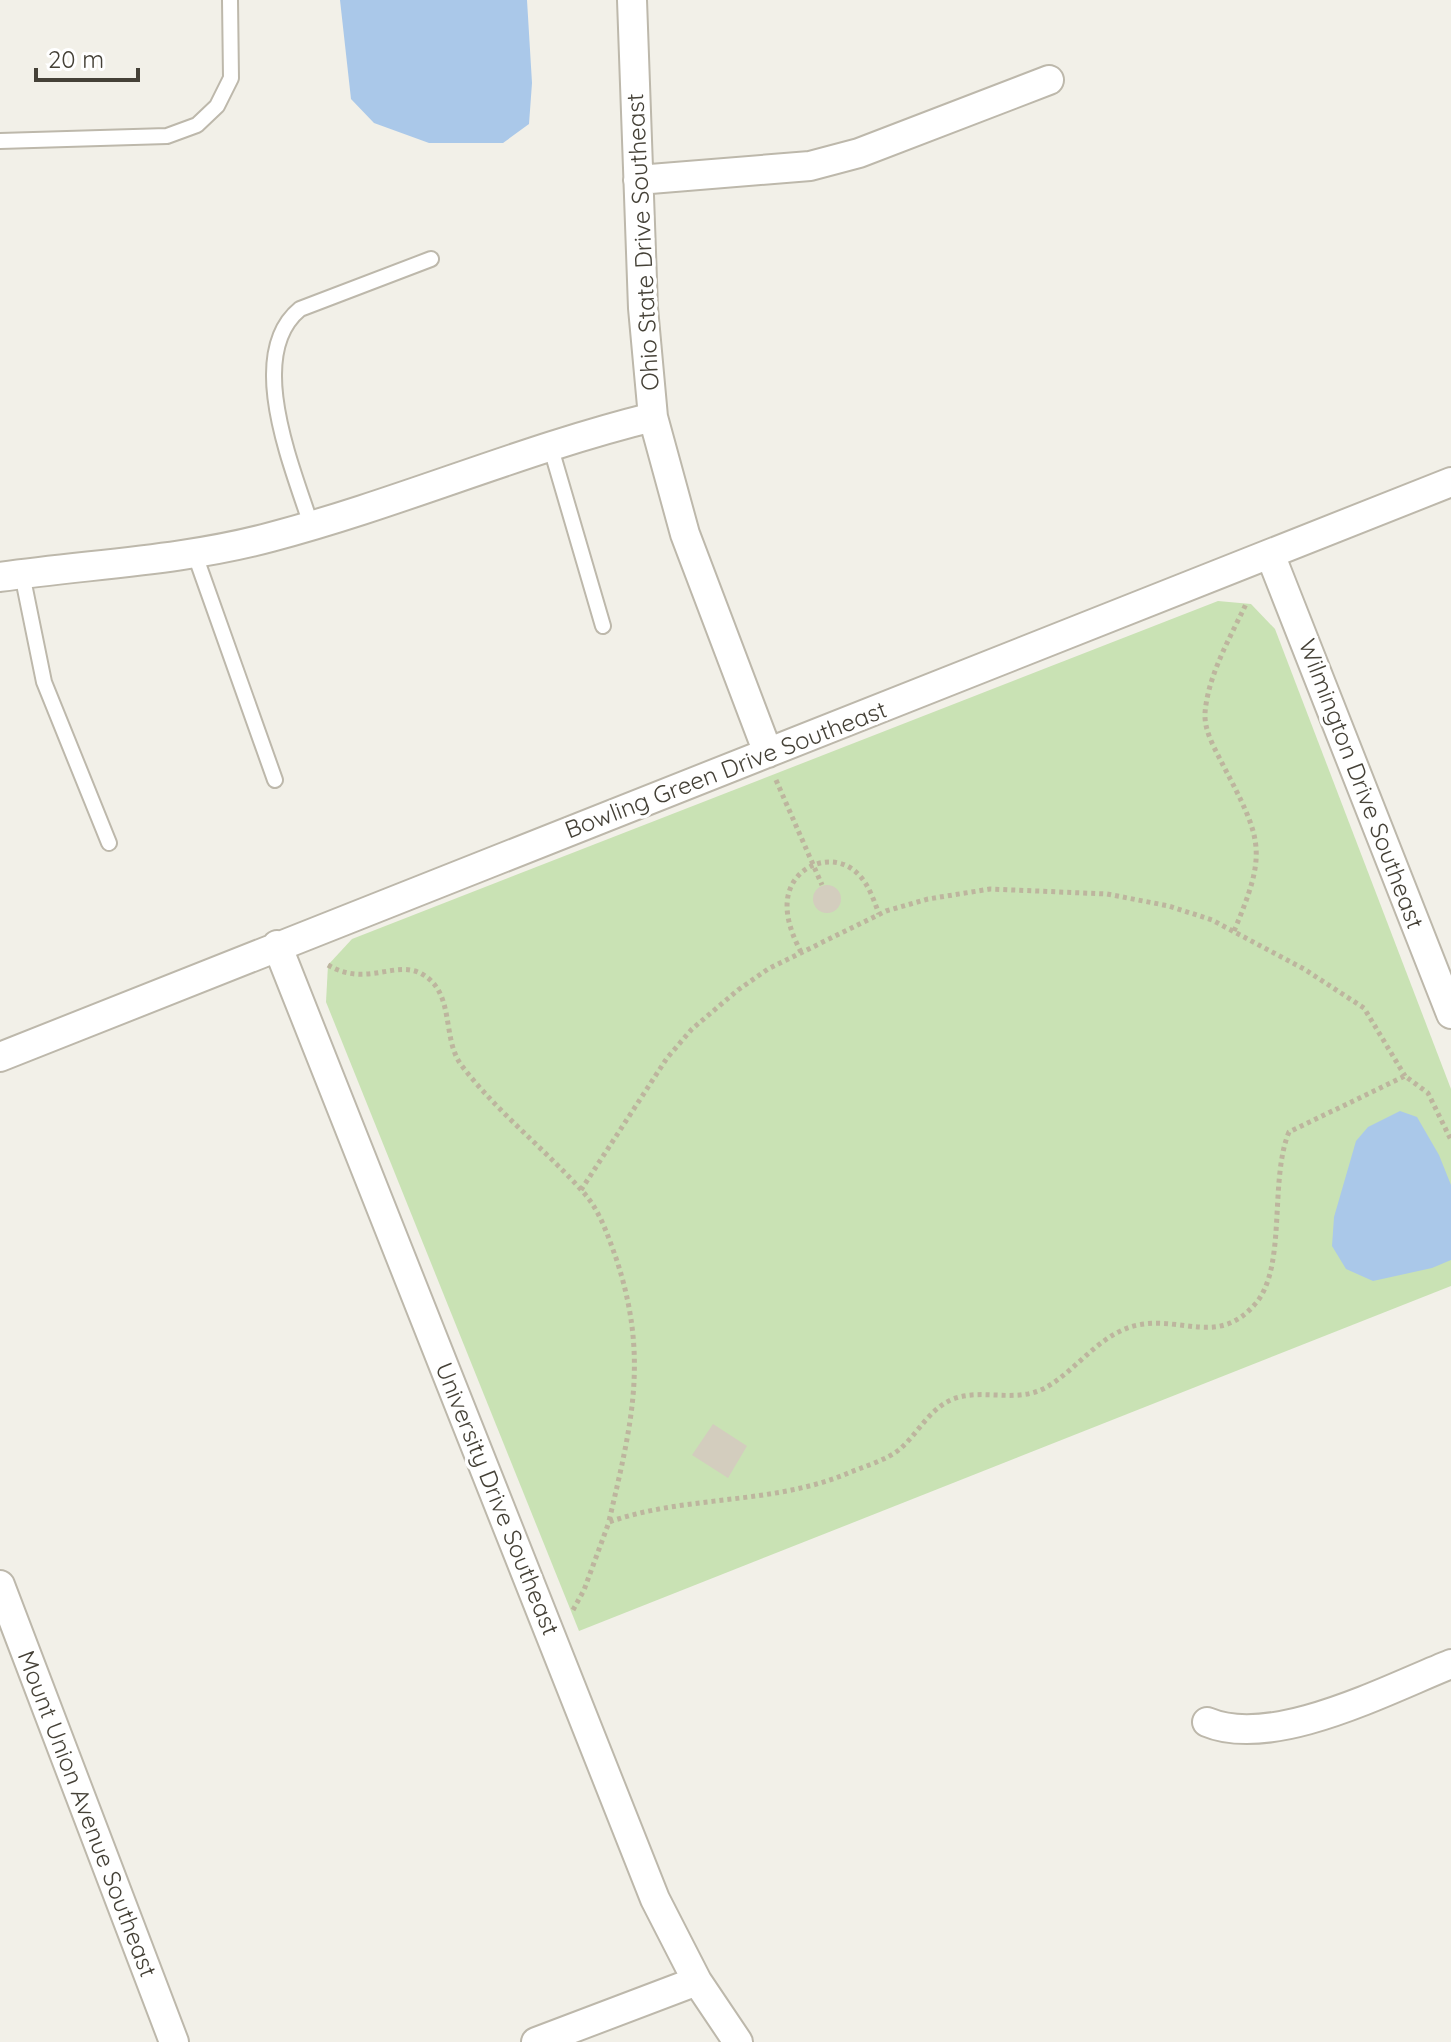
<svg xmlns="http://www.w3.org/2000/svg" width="1451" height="2042" viewBox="0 0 1451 2042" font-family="Quicksand,sans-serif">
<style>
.green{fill:#c9e2b4}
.water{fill:#aac8e9}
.building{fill:#d3cdbe}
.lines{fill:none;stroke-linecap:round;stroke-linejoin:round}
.lane-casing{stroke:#bdb8ab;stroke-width:18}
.street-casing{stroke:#bdb8ab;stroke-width:32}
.path{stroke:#bdb59e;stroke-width:5;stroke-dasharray:4 4;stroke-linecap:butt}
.lane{stroke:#fff;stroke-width:14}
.street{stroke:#fff;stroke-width:28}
.labels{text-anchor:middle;stroke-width:7;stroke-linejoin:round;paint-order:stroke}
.street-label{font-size:24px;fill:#454137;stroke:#fff}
</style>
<rect width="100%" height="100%" fill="#f2f0e8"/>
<!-- green -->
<path class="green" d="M1218 601 1251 604 1275 629 1451 1089V1286L579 1631 326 1002 328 965 352 939Z"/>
<!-- water -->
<path class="water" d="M340 0H527L532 83 529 124 503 143H429L374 123 351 99Z
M1400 1111 1417 1117 1439 1155 1451 1185V1260L1432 1268 1373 1281 1346 1269 1332 1246 1334 1217 1356 1141 1368 1127Z"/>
<!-- building -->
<path class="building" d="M813 899a14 14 0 1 1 28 0a14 14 0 1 1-28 0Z
M713 1424 747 1446 728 1478 692 1455Z"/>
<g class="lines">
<!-- lane casing -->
<g class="lane-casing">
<path id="lane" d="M0 141 167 136 197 125 217 106 231 78 230 0
M550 445 603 626
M311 525C293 468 244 355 300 309L431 259
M194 552 275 780
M22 574 44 682 109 843"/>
</g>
<!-- street casing -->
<g class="street-casing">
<path id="street" d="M632 0 643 308 653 417 685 534 768 753
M638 180 810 166 859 153 1049 80
M1270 554 1451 1014
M0 577C90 564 182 561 271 537 400 503 523 449 653 417
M277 945 655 1899 697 1981 738 2042
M0 1057 1451 482
M0 1585 174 2042
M1207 1722C1273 1750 1388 1689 1451 1664
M536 2042 697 1981"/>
</g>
<!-- path -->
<path class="path" d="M776 780 822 885
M1234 931C1268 851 1262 840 1223 765 1215 749 1204 731 1205 713 1208 675 1230 638 1246 604
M801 952C792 935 783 912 789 892 798 862 837 851 859 875 869 885 874 901 879 914
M328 965C367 988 395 959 422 974 456 993 441 1039 462 1066 498 1113 545 1149 584 1193 600 1211 608 1236 616 1258 649 1357 632 1423 609 1521
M581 1190 667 1058 692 1029 738 990 768 969 886 911 928 899 990 889 1107 894 1169 906 1212 920 1304 969 1364 1008 1405 1076
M573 1610 584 1590 609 1522C686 1495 770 1505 846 1474 862 1467 888 1460 901 1448 919 1432 929 1409 953 1399 982 1388 1014 1403 1043 1389 1076 1372 1099 1333 1138 1325 1183 1316 1219 1347 1256 1303 1287 1266 1269 1180 1289 1132L1405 1076 1428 1093 1451 1140"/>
<!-- lane -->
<use href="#lane" class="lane"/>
<!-- street -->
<use href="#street" class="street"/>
</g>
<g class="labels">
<!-- street labels -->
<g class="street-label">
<text transform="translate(643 242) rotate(-93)" y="8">Ohio State Drive Southeast</text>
<text transform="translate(726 770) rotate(-21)" y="8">Bowling Green Drive Southeast</text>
<text transform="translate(1361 784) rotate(69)" y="8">Wilmington Drive Southeast</text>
<text transform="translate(497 1499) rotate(68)" y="8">University Drive Southeast</text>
<text transform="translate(87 1814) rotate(69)" y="8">Mount Union Avenue Southeast</text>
</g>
</g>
<!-- scale -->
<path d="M36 68v12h102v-12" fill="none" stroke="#454137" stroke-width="4"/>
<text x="48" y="68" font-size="24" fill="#454137" stroke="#ffffff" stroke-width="6" paint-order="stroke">20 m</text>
</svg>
